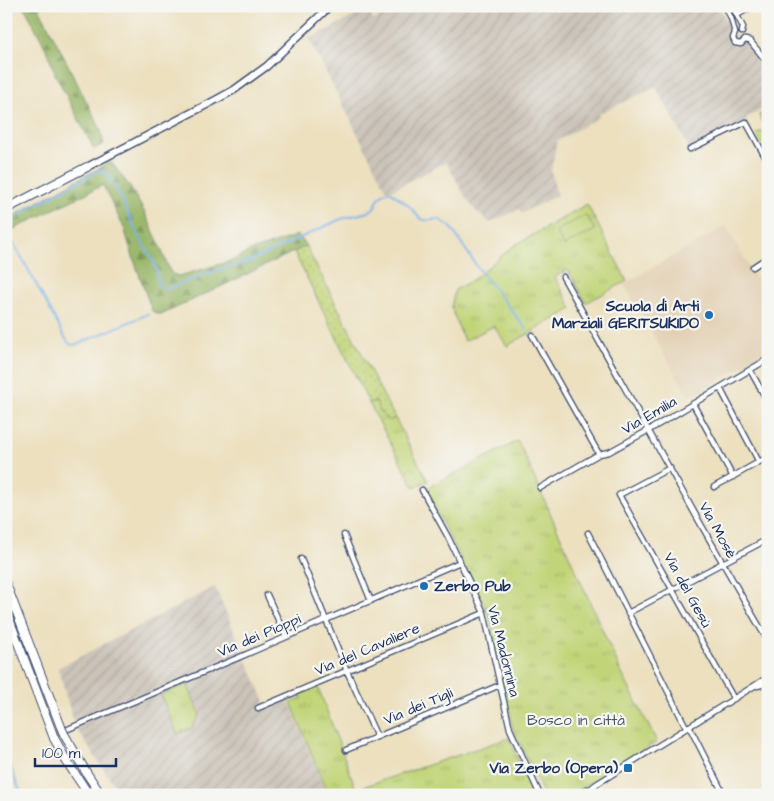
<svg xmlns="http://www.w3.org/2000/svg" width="774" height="801" viewBox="0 0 774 801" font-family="'Architects Daughter',sans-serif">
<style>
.built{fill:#e3d1b6}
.industrial{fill:url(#industrial-furrows)}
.grass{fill:url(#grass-tufts);stroke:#6e826a}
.forest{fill:url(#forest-firs);stroke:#5a7263}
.garden{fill:url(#garden-dots);stroke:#6e826a}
.pitch{fill:#c1d477;stroke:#6e826a}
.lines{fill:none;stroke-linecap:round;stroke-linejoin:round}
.stream{stroke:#7cb2eb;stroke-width:2}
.minor-tunnel{stroke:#c2bdac;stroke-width:4.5;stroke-dasharray:4.5 2;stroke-linecap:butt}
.minor-casing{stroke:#3a4a6d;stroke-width:7}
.secondary-casing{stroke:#3a4a6d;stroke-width:9}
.trunk-casing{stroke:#3a4a6d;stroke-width:10}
.minor{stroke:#fff;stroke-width:4.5}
.secondary{stroke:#fff;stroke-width:6}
.trunk{stroke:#fff;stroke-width:8}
.trunk-bridge-casing{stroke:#3a4a6d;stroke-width:10;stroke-linecap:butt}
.trunk-bridge{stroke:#fff;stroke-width:8}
.poi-dot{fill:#1f6fb2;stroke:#f6f6f2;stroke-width:2}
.labels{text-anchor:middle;stroke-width:4.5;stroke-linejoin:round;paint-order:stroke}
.poi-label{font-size:15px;font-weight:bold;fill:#1b2f5e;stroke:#f6f6f2;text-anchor:end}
.street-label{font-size:15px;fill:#1b2f5e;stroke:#f6f6f2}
.park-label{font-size:15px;fill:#445864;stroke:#f6f6f2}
</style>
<defs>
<pattern id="industrial-furrows" width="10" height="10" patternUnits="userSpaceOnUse" patternTransform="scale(1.25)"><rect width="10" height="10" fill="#cbc3b8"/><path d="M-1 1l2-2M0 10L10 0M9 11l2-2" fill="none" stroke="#aea8a1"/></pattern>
<pattern id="grass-tufts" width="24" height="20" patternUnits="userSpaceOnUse" patternTransform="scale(1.25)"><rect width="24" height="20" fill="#c1d477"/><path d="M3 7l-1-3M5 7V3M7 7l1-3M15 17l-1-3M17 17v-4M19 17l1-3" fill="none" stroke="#a5b669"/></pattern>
<pattern id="forest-firs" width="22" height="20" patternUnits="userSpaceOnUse" patternTransform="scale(1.25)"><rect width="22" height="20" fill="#98b668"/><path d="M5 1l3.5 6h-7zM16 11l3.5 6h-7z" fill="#7b9459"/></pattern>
<pattern id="garden-dots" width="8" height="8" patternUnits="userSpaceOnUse" patternTransform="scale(1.25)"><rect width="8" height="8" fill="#c1d477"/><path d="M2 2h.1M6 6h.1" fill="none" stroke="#a5b669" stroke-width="1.8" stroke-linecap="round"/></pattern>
</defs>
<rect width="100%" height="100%" fill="#f6f6f2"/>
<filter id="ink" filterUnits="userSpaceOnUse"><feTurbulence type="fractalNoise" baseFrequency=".02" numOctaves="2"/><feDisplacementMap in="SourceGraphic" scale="10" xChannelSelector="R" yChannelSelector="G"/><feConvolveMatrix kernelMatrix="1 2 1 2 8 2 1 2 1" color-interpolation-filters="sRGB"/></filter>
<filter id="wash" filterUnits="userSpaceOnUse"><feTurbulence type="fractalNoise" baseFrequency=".0096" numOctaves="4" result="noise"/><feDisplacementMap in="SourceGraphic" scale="20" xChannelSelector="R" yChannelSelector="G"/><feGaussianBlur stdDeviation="1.12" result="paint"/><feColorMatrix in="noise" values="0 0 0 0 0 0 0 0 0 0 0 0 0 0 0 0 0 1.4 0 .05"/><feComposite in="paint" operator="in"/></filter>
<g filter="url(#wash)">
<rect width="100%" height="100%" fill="#ece0bf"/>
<!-- built -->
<path class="built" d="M726 226 768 300V351L689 397 624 284Z"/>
<!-- industrial -->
<path class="industrial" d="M402 6H719L732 35 741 38 753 47 768 65V107L747 117 746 122 690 149 656 87 598 114 599 117 557 141 551 170 557 195 522 213 519 209 490 223 476 211 466 198 446 162 390 191H387L309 39 368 9 373 20Z
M215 587 266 704 287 696 327 795H121L75 727 58 668Z"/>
<!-- grass -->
<path class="grass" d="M768 111V155L756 134 766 129 759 115Z
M587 204 627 281 586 303 568 270 555 277 572 309 507 346 494 326 464 341 451 307 455 290 474 279 512 247Z
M376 401 379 410 388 421 395 418 428 481 414 487 369 403Z
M518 441 622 674 657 742 588 784 567 795H544L513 729 489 615 425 489Z
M187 684 200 714 192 728 177 734 161 695Z
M318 687 356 789 509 738 533 795H457L456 794 453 795H328L291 702 302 699 301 694Z"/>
<!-- forest -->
<path class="forest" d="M24 6H38L100 128 104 144 94 149 55 74 49 55Z
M111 162 130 187 145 213 157 239 169 269 172 274 179 276 234 260 248 252 298 235 306 246 163 314H157L152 311 133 257 124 228 103 185 6 233V220L77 180Z"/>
<!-- garden -->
<path class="garden" d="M306 246 395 418 388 421 379 410 376 401 369 403 294 252Z"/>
<!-- pitch -->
<path class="pitch" d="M586 215 595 230 564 246 556 231Z"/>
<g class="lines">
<!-- stream -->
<path class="stream" d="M6 221 98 171H105L122 199 136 232 151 257 156 268 158 283 164 288H170L202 275 250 261 341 219 368 212 374 208 379 198 384 193 390 191C396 196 402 200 407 204 420 215 416 224 438 219L450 226 478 268 526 329
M6 238 12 241 21 256 64 336 68 342 71 345 78 344 148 314
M529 334 530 335
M6 754 15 779 22 795"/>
</g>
</g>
<g filter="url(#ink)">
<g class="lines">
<!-- minor-tunnel -->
<path class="minor-tunnel" d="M49 737 64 730"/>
<!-- minor casing -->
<g class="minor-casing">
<path id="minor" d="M725 6 731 18 735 33
M732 6 743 27 742 32
M737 15 753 6
M735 33 733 38 735 43 741 44 745 40
M745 40 750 41 768 63
M690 149 746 122 768 162
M753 267 768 257
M563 277C631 398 697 521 768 641
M532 335 599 454
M750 370 768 402
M720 388 759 462
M693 404 733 477
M670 468 619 495 734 699
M714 487 768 457
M540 488 599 454 609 452 649 430 768 359
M422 490 448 537 484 613 510 729 540 795
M588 533 686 727
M344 535 371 601
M301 559 347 671 377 737
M267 595 286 637
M628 613 768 539
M757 686 768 683
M258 708 484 613
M689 726 724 795
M68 729 240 657 460 562
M346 750 500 685
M576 795 587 789
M584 795 595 785 751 688 768 677"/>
</g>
<!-- secondary casing -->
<g class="secondary-casing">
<path id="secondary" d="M87 167 212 102 234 90 267 66 330 6"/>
</g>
<!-- trunk casing -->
<g class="trunk-casing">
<path id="trunk" d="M6 209 87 167
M6 584 61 727
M6 611 51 730
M64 734 86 772 101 795
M54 738 67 762 89 795"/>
</g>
<!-- minor -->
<use href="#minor" class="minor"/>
<!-- secondary -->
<use href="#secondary" class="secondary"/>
<!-- trunk -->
<use href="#trunk" class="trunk"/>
<!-- trunk-bridge casing -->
<g class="trunk-bridge-casing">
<path id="trunk-bridge" d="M61 727 64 734
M51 730 54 738"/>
</g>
<!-- trunk-bridge -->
<use href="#trunk-bridge" class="trunk-bridge"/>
</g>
</g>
<!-- markers -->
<g class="poi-dot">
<circle cx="709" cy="315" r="5"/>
<circle cx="424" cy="586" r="5"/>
<rect x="623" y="763" width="10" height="10" rx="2.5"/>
</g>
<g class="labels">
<!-- poi labels -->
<g class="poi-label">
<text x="699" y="311">Scuola di Arti<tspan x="699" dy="17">Marziali GERITSUKIDO</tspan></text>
<text x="434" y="591" text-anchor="start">Zerbo Pub</text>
<text x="618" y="773">Via Zerbo (Opera)</text>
</g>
<!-- street labels -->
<g class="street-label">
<text transform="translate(649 415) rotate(-30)" y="5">Via Emilia</text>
<text transform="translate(718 530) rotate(61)" y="5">Via Mosè</text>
<text transform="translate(688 590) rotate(61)" y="5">Via del Gesù</text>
<text transform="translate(259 635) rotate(-23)" y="5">Via dei Pioppi</text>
<text transform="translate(367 649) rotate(-23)" y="5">Via del Cavaliere</text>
<text transform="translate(504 651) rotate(76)" y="5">Via Madonnina</text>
<text transform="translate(418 706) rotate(-23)" y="5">Via dei Tigli</text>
</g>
<!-- park labels -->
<g class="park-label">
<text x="576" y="725">Bosco in città</text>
</g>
</g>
<!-- margin -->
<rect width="774" height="801" fill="none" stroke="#f6f6f2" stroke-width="25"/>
<!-- scale -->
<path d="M35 758v8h81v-8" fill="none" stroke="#1b2f5e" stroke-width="2.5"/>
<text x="42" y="758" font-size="15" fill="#1b2f5e" stroke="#f6f6f2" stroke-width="4" paint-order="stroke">100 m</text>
</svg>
